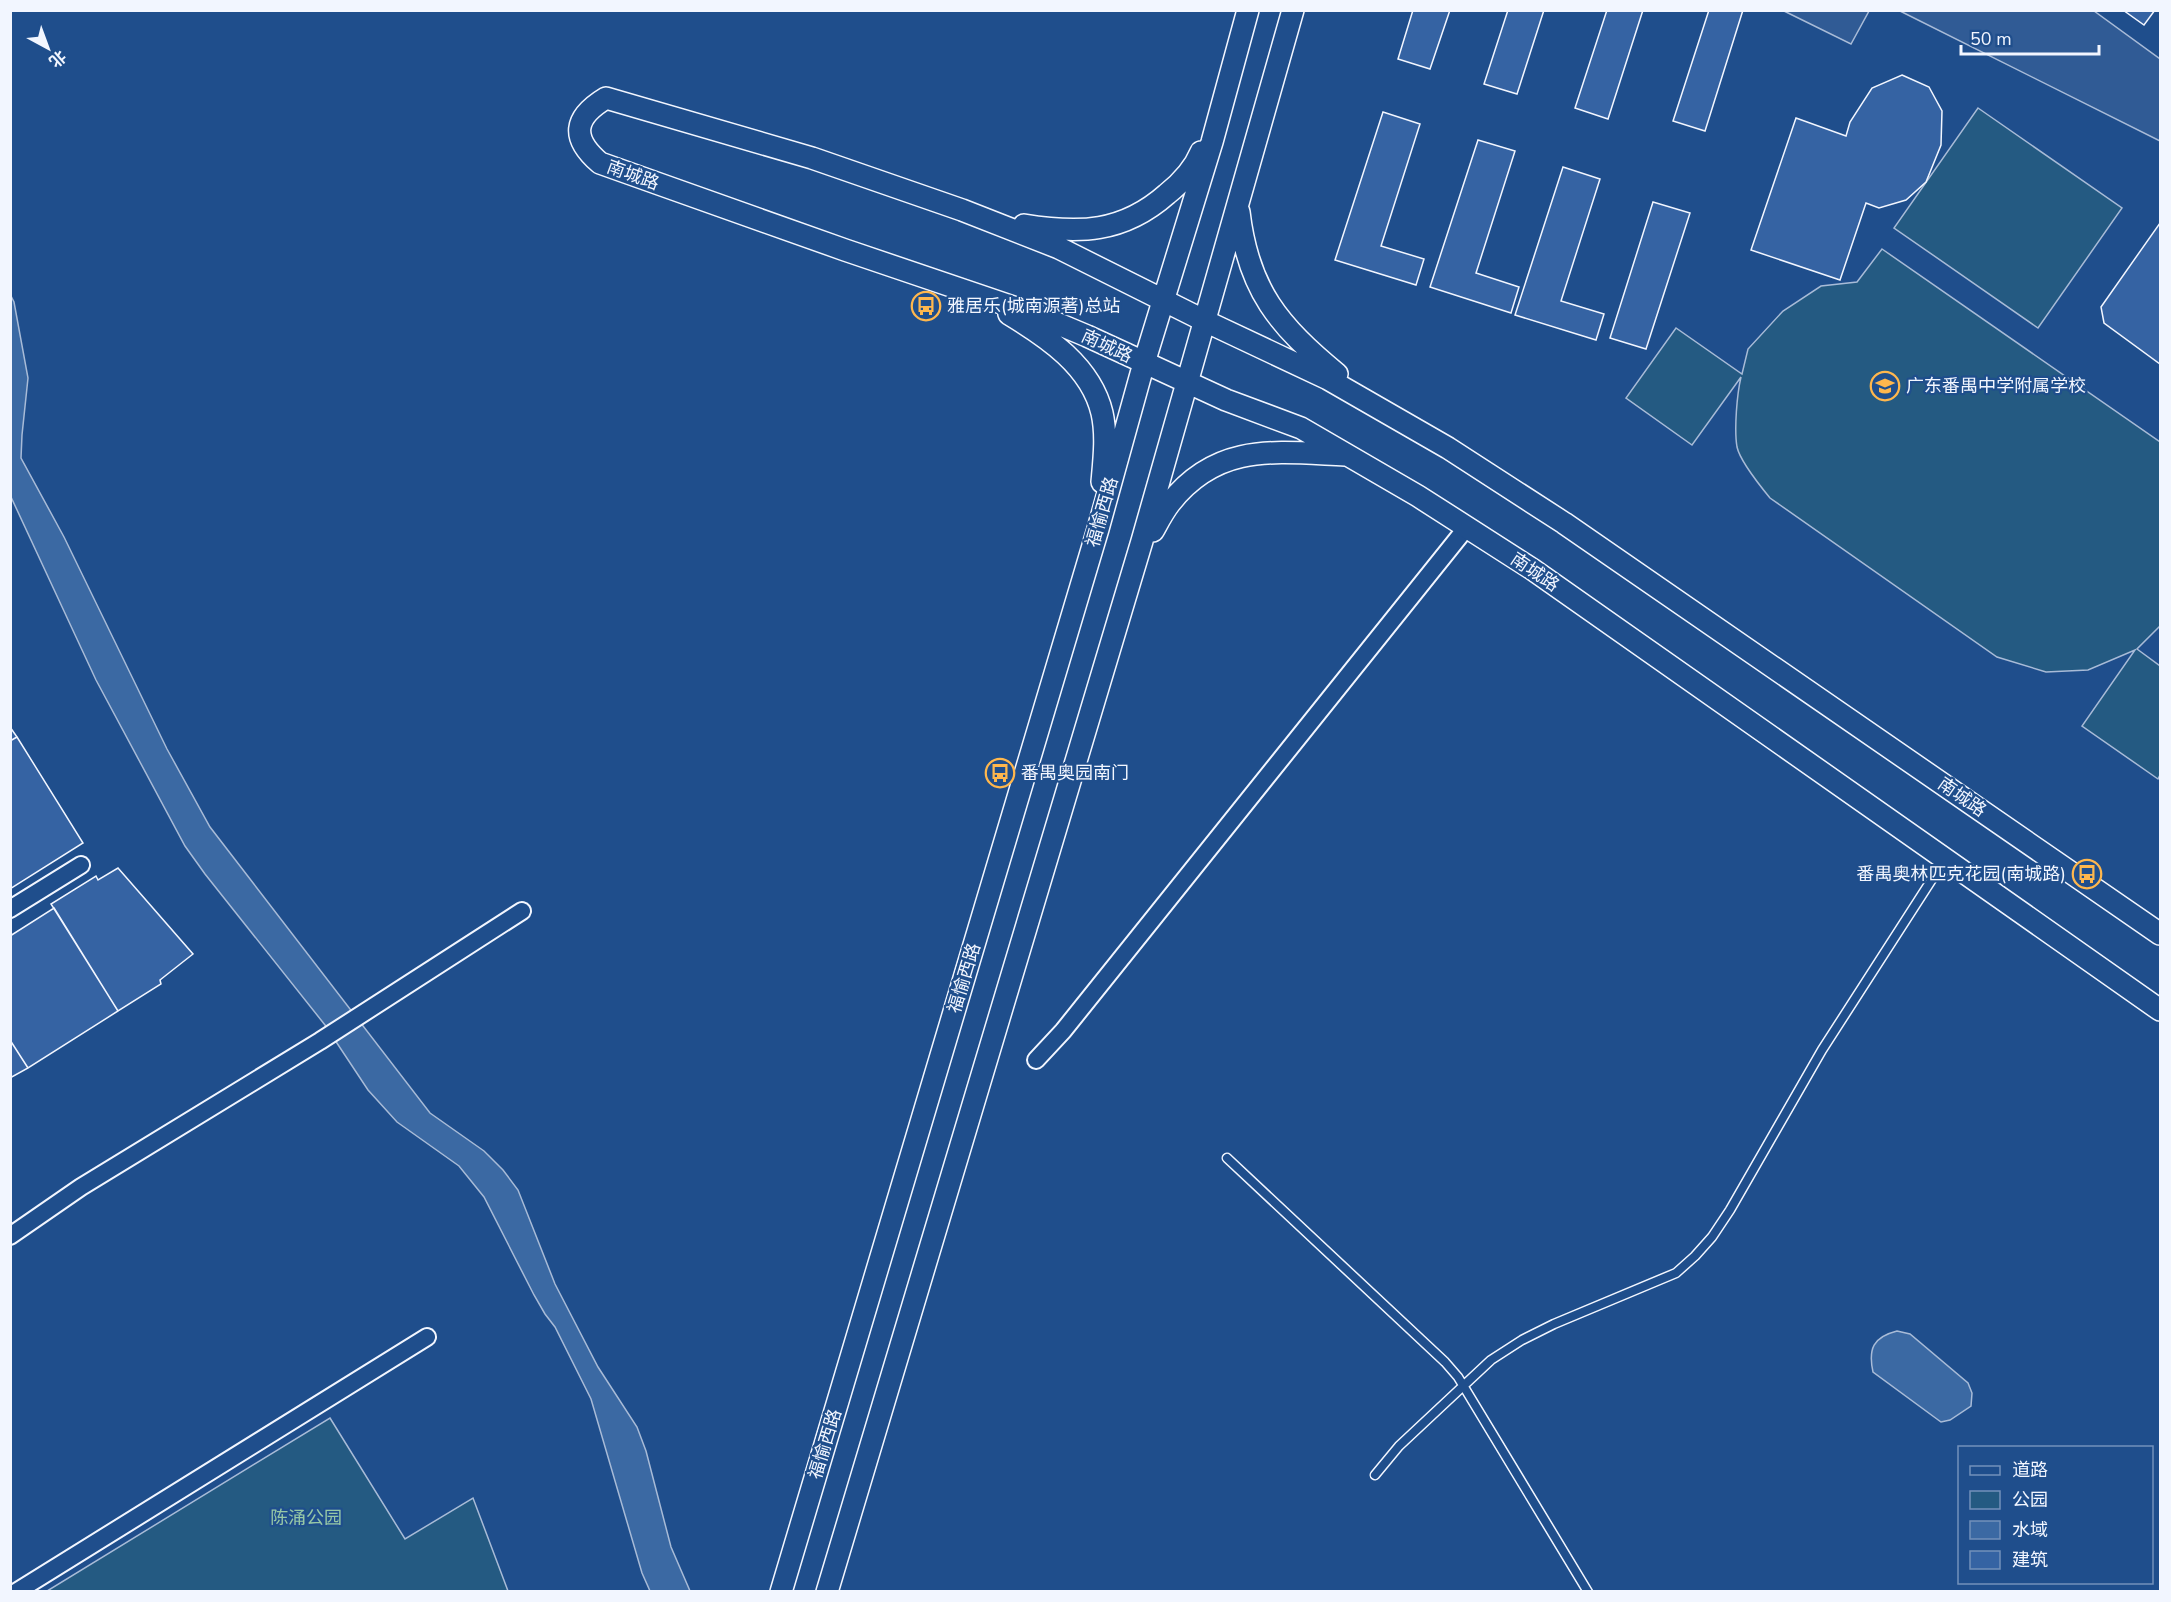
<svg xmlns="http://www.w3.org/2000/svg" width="2171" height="1602" viewBox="0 0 2171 1602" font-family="'Nunito Sans','Noto Sans SC',sans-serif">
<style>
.green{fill:#245a82;stroke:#a8bbd7;stroke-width:1.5}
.parking{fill:#305b95;stroke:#a8bbd7;stroke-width:1.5}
.water{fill:#3b69a3;stroke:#a8bbd7;stroke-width:1.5}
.building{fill:#3563a3;stroke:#f2f6ff;stroke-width:1.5}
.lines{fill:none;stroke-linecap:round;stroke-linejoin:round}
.service-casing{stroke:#f2f6ff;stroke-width:11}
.minor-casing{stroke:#f2f6ff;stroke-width:20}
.tertiary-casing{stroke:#f2f6ff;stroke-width:24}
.service{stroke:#1f4e8c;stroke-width:8}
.minor{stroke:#1f4e8c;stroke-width:16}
.tertiary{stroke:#1f4e8c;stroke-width:21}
.labels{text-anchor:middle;stroke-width:4.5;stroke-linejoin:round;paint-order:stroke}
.street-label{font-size:18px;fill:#f2f6ff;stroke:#1f4e8c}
.poi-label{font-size:18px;fill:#f2f6ff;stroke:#1f4e8c;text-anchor:start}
.park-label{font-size:18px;fill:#97c8a6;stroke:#1f4e8c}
</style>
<rect width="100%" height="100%" fill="#1f4e8c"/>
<!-- green -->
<path class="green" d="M1978 108 2122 208 2038 328 1894 228Z
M1882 249 2160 442V626L2137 649 2160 666V775L2158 779 2082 726 2135 650 2088 670 2046 672 1997 657 1770 498C1761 487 1740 461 1737 447 1734 429 1737 394 1741 377L1692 445 1626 398 1676 328 1742 374 1748 349 1783 311 1821 286 1857 282Z
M330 1418 405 1539 473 1498 508 1591H47Z"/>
<!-- parking -->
<path class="parking" d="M1784 11 1869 10V11L1851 44Z
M1900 11H2094L2160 59V141Z"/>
<!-- water -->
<path class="water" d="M11 296 14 302 28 378 22 435 21 458 64 537 167 749 210 827 430 1113 484 1151 503 1170 518 1190 555 1284 598 1367 637 1427 646 1451 671 1547 690 1591H650L642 1573 591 1399 555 1327 545 1314 534 1295 484 1197 459 1166 397 1122 368 1090 325 1025 205 874 185 846 96 680 11 497Z
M1897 1331 1910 1334 1968 1383 1972 1393 1971 1406 1950 1420 1941 1422 1873 1372C1868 1349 1873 1337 1897 1331Z"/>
<!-- building -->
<path class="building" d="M1413 10H1450L1430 69 1398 59Z
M1508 10H1544L1517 94 1484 84Z
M1607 10H1643L1608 119 1575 108Z
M1709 10H1743L1705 131 1673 121Z
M2123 10H2155L2144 25Z
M1902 75 1929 87 1942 111 1941 145 1926 182 1906 200 1879 208 1866 203 1840 280 1751 250 1796 118 1846 136 1850 122 1872 88Z
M1383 112 1420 124 1381 246 1424 259 1416 285 1335 260Z
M1478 140 1515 151 1476 273 1519 287 1511 313 1430 287Z
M1563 167 1600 179 1561 301 1604 314 1596 340 1515 315Z
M1653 202 1690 213 1646 349 1610 338Z
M2160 223V364L2104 323 2101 307Z
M10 727 17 737 10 741Z
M17 737 83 843 10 889V741Z
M118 868 193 954 160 980 161 984 118 1011 51 904 96 876 98 880Z
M54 908 118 1011 28 1068 10 1040V936Z
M10 1040 28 1068 10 1078Z"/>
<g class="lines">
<!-- service casing -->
<g class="service-casing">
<path id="service" d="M1227 1158 1445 1362 1458 1377 1588 1592
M1375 1475 1399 1446 1491 1360 1522 1340 1554 1324 1676 1273 1695 1256 1712 1237 1730 1210 1822 1050 1945 859"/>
</g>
<!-- minor casing -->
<g class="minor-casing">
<path id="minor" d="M10 909 81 865
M1036 1060 1063 1031 1467 527
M10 1236 81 1187 320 1041 522 911
M16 1592 427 1337"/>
</g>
<!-- tertiary casing -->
<g class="tertiary-casing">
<path id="tertiary" d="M1239 212C1248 290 1279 326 1337 374
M1024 225C1079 234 1123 233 1167 194 1182 182 1194 169 1201 152
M1009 314C1047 337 1091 366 1102 413 1107 435 1104 460 1102 482
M1153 531C1158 522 1163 512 1170 503 1218 442 1276 452 1345 455
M2160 934 1564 523 1448 448 1328 379 1205 321 1059 248 962 210 812 158 606 98C573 118 571 138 600 163L845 250 1037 315 1087 336 1226 400 1301 428 1418 496 1532 569 2160 1010
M781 1592 1098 529 1144 363 1212 142 1248 10
M827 1592 1142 541 1293 10"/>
</g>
<!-- service -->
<use href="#service" class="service"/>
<!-- minor -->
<use href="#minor" class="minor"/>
<!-- tertiary -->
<use href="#tertiary" class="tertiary"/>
</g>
<!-- icons -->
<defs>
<g id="bus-ring" transform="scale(1.5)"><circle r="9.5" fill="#1f4e8c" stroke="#ffb74d" stroke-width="1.5"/><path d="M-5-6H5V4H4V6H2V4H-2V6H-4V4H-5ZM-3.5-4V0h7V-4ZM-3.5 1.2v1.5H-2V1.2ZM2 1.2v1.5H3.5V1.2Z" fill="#ffb74d"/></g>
<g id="school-ring" transform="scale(1.5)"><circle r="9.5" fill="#1f4e8c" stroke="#ffb74d" stroke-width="1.5"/><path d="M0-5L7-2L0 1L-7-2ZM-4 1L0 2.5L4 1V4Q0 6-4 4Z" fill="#ffb74d"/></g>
</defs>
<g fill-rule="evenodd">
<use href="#bus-ring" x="926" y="306"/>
<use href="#school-ring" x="1885" y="386"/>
<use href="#bus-ring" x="1000" y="773"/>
<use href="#bus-ring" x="2087" y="874"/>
</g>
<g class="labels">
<!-- street labels -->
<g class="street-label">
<text transform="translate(633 175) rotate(20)" y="6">南城路</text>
<text transform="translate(1107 346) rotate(25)" y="6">南城路</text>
<text transform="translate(1102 512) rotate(-74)" y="6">福愉西路</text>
<text transform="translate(1535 572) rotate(34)" y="6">南城路</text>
<text transform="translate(1962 797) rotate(35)" y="6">南城路</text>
<text transform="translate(964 978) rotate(-73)" y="6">福愉西路</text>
<text transform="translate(825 1444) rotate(-73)" y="6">福愉西路</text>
</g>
<!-- poi labels -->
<g class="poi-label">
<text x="947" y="312">雅居乐(城南源著)总站</text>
<text x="1906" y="392">广东番禺中学附属学校</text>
<text x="1021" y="779">番禺奥园南门</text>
<text x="2066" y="880" text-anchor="end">番禺奥林匹克花园(南城路)</text>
</g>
<!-- park labels -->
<g class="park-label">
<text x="306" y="1524">陈涌公园</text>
</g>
</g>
<!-- border -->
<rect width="2171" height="1602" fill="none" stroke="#f2f6ff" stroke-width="24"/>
<!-- legend -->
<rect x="1958" y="1446" width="195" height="138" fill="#1f4e8c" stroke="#7391ba" stroke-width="1.5"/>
<rect x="1970" y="1466" width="30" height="9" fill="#1f4e8c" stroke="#7391ba" stroke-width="1.5"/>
<text x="2012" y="1476" font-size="18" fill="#f2f6ff">道路</text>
<rect x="1970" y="1491" width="30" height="18" fill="#245a82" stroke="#7391ba" stroke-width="1.5"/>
<text x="2012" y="1506" font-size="18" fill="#f2f6ff">公园</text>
<rect x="1970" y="1521" width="30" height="18" fill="#3b69a3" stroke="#7391ba" stroke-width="1.5"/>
<text x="2012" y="1536" font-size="18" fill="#f2f6ff">水域</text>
<rect x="1970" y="1551" width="30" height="18" fill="#3563a3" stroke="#7391ba" stroke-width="1.5"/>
<text x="2012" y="1566" font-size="18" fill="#f2f6ff">建筑</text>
<!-- north arrow -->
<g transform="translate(48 48) rotate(139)" stroke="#1f4e8c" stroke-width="4.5" paint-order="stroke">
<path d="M0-4.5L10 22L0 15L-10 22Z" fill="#f2f6ff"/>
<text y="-9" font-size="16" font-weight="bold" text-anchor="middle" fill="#f2f6ff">北</text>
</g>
<!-- scale -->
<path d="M1961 45v9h138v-9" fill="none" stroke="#f2f6ff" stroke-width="3"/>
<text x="1970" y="45" font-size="18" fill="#f2f6ff" stroke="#1f4e8c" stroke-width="4.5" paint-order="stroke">50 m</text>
</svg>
